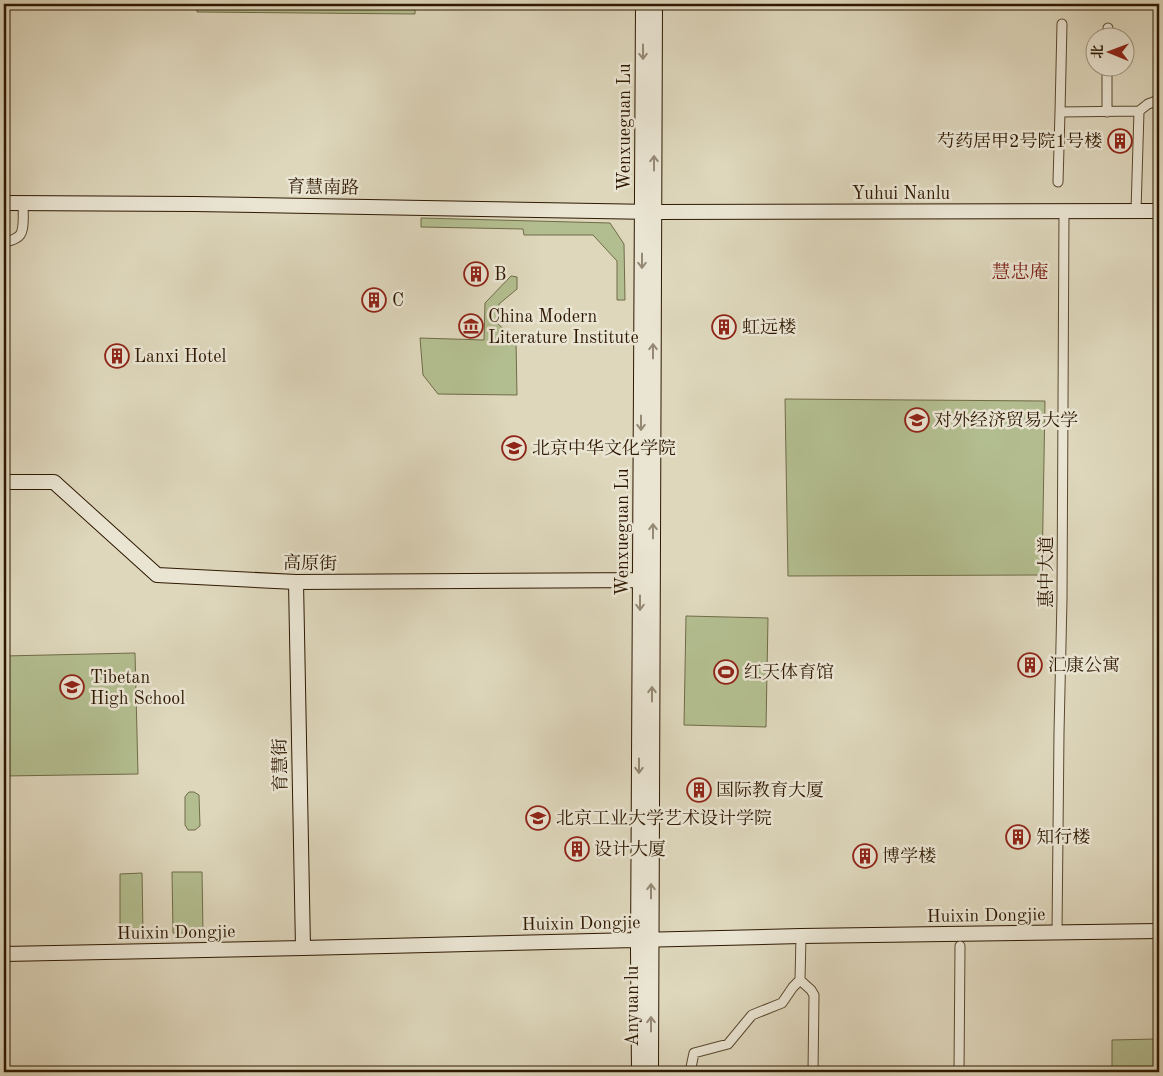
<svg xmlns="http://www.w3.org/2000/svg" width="1163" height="1076" viewBox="0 0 1163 1076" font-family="'Old Standard TT','Noto Serif SC',serif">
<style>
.green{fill:#b3be90;stroke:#706b48}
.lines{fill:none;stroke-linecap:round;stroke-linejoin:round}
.street-casing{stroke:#5a482f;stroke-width:11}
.secondary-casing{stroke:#2e1800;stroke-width:16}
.street{stroke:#eae5d3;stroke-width:9}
.secondary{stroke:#eae5d3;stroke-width:14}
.oneway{stroke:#958974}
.labels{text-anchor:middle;stroke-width:5;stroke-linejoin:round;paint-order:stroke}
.street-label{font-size:18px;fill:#2e1800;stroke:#eae5d3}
.poi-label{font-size:18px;fill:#2e1800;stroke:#eae5d3;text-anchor:start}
.neighbourhood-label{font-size:19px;fill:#7a1f14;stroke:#eae5d3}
</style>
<rect width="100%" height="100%" fill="#ded7bc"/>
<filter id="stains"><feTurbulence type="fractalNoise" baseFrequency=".004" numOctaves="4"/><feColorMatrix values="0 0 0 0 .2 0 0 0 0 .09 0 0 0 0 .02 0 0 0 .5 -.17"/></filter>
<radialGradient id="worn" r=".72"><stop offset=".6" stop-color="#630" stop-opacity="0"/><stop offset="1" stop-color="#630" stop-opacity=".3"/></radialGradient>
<!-- green -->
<path class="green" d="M197 4H415V14L197 12Z
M421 218 610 223 624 244 625 300H617V261L593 235H524L523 229 421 227Z
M511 276 517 277V289L499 304 498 324 516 340 517 395 438 394 423 375 420 338 484 340 485 303Z
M785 399 1045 401 1042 575 788 576Z
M686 616 768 618 766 727 684 725Z
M135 653 138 774 4 776V656Z
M189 792H194L199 795 200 826 195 830H188L185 825V797L187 794Z
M172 872H202L203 933H173Z
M142 873 143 933 120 934V874Z
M1157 1039V1053L1159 1054V1072H1112V1040Z"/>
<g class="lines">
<!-- street casing -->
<g class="street-casing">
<path id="street" d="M1108 38V28
M1159 100V83
M1139 111 1148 104 1159 100
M1060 112 1062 24
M1107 112V68
M1058 182 1060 112 1139 111 1136 211
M4 242C9 241 15 240 19 236 25 231 23 211 23 204
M1057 933 1059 733 1062 599 1064 211
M801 936 800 980 811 990 814 995 813 1072
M690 1072 694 1053 728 1044 752 1015 782 1003 793 987 800 980
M959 1072 960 946"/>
</g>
<!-- secondary casing -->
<g class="secondary-casing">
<path id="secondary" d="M4 203 194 204 654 212 1159 211
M4 482H54L157 575 296 582 649 580
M296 582 303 948
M4 954 303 948 801 936 1159 931
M639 1072 638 951 643 4
M651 1072 655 4"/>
</g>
<!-- street -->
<use href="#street" class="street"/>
<!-- secondary -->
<use href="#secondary" class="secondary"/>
</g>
<!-- one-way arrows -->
<defs><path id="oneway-shaft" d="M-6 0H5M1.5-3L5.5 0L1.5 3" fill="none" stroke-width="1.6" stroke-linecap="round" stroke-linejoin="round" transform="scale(1.25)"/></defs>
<g class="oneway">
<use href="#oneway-shaft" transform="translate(643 52) rotate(90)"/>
<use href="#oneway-shaft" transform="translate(654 163) rotate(-90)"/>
<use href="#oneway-shaft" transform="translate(642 261) rotate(90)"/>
<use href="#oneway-shaft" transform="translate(653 351) rotate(-90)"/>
<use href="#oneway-shaft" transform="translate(641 423) rotate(90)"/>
<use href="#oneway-shaft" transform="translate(653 531) rotate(-90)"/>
<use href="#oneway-shaft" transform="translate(640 603) rotate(90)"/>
<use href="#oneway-shaft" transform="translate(652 694) rotate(-90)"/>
<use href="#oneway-shaft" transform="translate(639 766) rotate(90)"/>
<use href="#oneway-shaft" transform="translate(651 891) rotate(-90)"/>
<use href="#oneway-shaft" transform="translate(651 1024) rotate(-90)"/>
</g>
<!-- icons -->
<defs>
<g id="building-ring" transform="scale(1.25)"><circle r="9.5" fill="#eae5d3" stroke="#8f2418" stroke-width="1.5"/><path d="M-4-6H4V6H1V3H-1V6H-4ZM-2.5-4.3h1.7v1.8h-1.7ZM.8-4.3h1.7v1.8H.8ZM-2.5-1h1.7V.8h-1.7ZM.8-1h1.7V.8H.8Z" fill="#8f2418"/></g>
<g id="museum-ring" transform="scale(1.25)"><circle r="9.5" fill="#eae5d3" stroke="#8f2418" stroke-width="1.5"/><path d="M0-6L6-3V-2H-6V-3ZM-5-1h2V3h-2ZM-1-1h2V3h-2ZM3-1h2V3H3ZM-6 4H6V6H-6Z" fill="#8f2418"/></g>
<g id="university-ring" transform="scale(1.25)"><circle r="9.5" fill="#eae5d3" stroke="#8f2418" stroke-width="1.5"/><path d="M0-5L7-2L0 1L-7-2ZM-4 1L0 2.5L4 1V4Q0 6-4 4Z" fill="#8f2418"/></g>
<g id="stadium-ring" transform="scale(1.25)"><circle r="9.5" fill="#eae5d3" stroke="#8f2418" stroke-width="1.5"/><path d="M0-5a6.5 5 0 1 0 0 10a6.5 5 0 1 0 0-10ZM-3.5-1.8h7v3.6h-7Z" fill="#8f2418"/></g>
<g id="school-ring" transform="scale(1.25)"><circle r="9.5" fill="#eae5d3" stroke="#8f2418" stroke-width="1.5"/><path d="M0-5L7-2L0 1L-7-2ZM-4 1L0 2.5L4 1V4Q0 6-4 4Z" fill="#8f2418"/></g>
</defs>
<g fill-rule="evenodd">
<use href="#building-ring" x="1120" y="141"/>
<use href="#building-ring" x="476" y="274"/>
<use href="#building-ring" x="374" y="300"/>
<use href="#museum-ring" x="471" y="326"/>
<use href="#building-ring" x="724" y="327"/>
<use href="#building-ring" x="117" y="356"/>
<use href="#university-ring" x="917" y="420"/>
<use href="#university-ring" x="514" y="448"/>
<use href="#building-ring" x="1030" y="665"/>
<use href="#stadium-ring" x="726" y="672"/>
<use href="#school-ring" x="72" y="687"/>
<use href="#building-ring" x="699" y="790"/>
<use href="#university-ring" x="538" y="818"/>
<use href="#building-ring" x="1018" y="837"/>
<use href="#building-ring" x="577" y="849"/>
<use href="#building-ring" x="865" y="856"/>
</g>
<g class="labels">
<!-- street labels -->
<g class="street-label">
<text transform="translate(624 127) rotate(-90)" y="6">Wenxueguan Lu</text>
<text transform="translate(323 187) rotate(1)" y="6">育慧南路</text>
<text x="901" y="199">Yuhui Nanlu</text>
<text transform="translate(622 532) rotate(-90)" y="6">Wenxueguan Lu</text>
<text transform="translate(310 563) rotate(1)" y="6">高原街</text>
<text transform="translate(1046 572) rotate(-90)" y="6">惠中大道</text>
<text transform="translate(280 765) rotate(-91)" y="6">育慧街</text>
<text transform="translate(986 915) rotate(-1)" y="6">Huixin Dongjie</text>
<text transform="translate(581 923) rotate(-1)" y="6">Huixin Dongjie</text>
<text transform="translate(176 932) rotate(-1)" y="6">Huixin Dongjie</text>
<text transform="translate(632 1006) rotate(-90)" y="6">Anyuan lu</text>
</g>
<!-- poi labels -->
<g class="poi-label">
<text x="1102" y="147" text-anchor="end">芍药居甲2号院1号楼</text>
<text x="494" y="280">B</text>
<text x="392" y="306">C</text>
<text x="488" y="322">China Modern<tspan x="488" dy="21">Literature Institute</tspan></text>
<text x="742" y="333">虹远楼</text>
<text x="134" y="362">Lanxi Hotel</text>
<text x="934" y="426">对外经济贸易大学</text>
<text x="532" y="454">北京中华文化学院</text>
<text x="1048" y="671">汇康公寓</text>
<text x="744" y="678">红天体育馆</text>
<text x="90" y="683">Tibetan<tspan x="90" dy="21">High School</tspan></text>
<text x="716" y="796">国际教育大厦</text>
<text x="556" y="824">北京工业大学艺术设计学院</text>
<text x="1036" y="843">知行楼</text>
<text x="594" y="855">设计大厦</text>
<text x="882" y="862">博学楼</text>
</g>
<!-- neighbourhood labels -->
<g class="neighbourhood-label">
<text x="1020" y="278">慧忠庵</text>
</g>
</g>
<!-- margin -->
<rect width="1163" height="1076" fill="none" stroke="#ded7bc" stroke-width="20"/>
<rect x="5" y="5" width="1153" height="1066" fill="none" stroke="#2e1800" stroke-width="2.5"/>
<rect x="10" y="10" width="1143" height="1056" fill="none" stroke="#2e1800"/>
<!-- north arrow -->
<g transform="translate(1110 52) rotate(271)"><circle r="24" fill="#eae5d3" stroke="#9f937f"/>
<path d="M0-4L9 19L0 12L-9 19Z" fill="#8f2418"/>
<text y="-8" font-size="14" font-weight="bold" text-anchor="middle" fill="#2e1800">北</text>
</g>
<rect width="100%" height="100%" filter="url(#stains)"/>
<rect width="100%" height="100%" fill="url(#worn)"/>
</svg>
